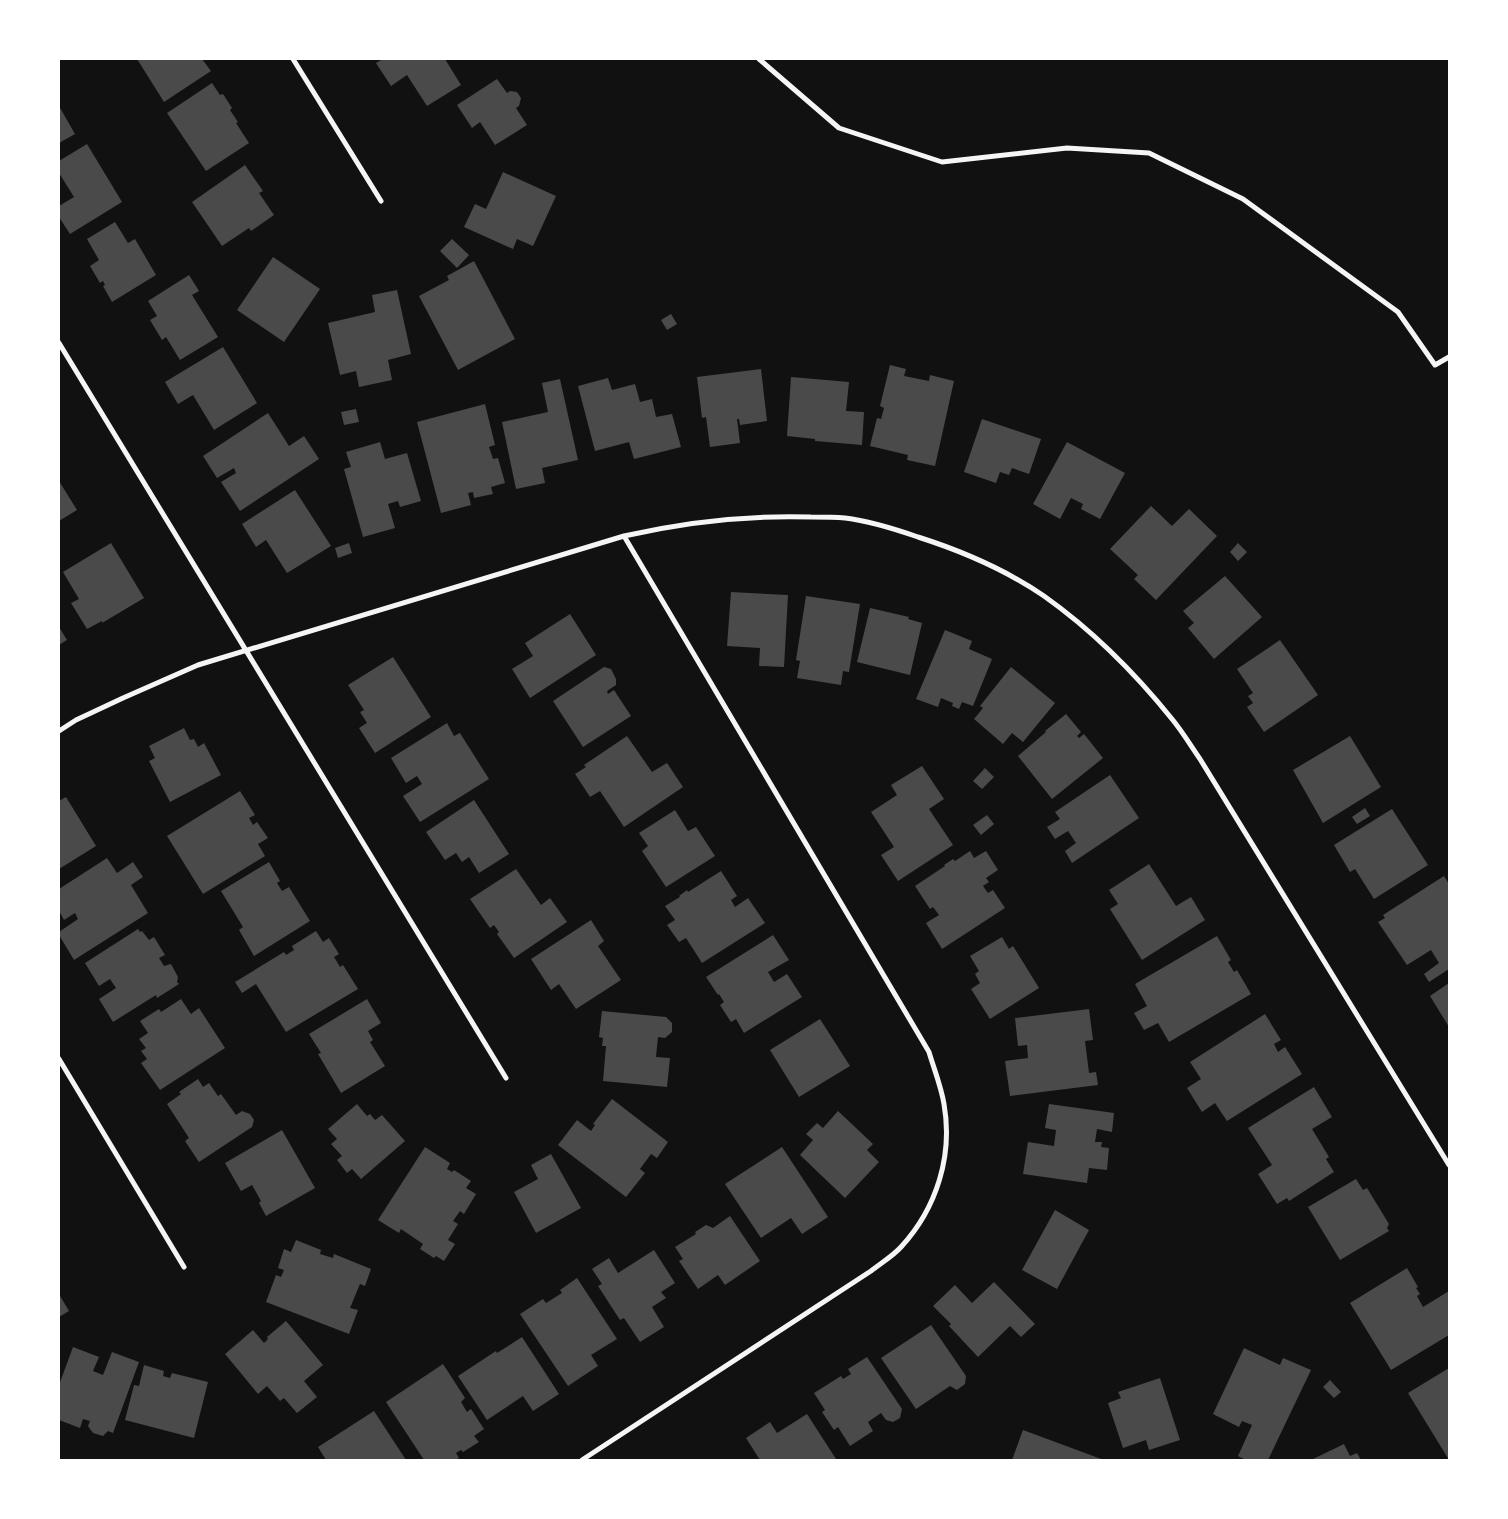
<svg xmlns="http://www.w3.org/2000/svg" width="1508" height="1519" viewBox="0 0 1508 1519" font-family="'Open Sans',sans-serif">
<style>
.building{fill:#4a4a4a}
.lines{fill:none;stroke-linecap:round;stroke-linejoin:round}
.minor{stroke:#f5f5f5;stroke-width:5}
</style>
<rect width="100%" height="100%" fill="#111"/>
<!-- building -->
<path class="building" d="M137 59H202L211 71 164 102Z
M383 59H445L461 85 427 106 407 75 391 86 376 63Z
M497 79 507 93 510 91 517 92 521 98 519 106 516 108 527 125 495 145 480 122 472 128 457 105Z
M212 83 220 95 223 94 232 108 230 110 238 122 236 123 249 143 206 171 167 113Z
M59 106 75 134 59 143Z
M87 144 122 202 70 234 59 217V206L74 197 59 173V161Z
M245 165 263 191 259 193 274 215 251 231 249 228 222 246 192 202Z
M503 172 556 196 533 246 517 239 513 249 464 227 475 204 486 209Z
M115 222 128 243 135 239 156 275 112 302 103 286 105 285 103 281 100 283 90 266 99 260 87 239Z
M452 239 469 255 457 268 440 251Z
M273 257 320 289 284 342 237 310Z
M474 261 515 339 458 370 419 296 449 280 447 276Z
M189 275 199 291 192 295 218 337 180 360 166 337 162 340 150 320 157 316 148 301Z
M397 290 411 354 388 360 392 380 359 387 356 371 340 375 328 323 375 312 372 295Z
M671 314 677 324 667 330 661 320Z
M223 347 257 403 214 430 193 395 178 404 165 382Z
M890 365 906 369 904 376 929 381 930 375 954 381 935 466 907 460 908 455 870 446 877 418 881 419 884 408 880 406Z
M761 369 767 421 740 425 739 419H737L740 443 710 447 706 417 702 418 697 377Z
M791 377 849 382 846 411 864 412 862 445 815 441V439L787 436Z
M608 378 612 390 635 384 640 402 652 399 656 417 672 414 681 447 634 459 629 442 595 451 578 386Z
M560 379 578 460 542 468 545 483 516 489 502 422 548 412 542 383Z
M485 404 495 445 489 447 493 459 498 458 505 483 491 487 493 494 474 498 473 492 468 493 471 505 441 513 417 422Z
M356 409 359 422 344 425 341 412Z
M268 413 289 446 304 436 319 459 240 511 221 482 236 473 234 468 217 478 203 456Z
M982 419 1041 439 1029 474 1012 468 1009 475 1000 472 996 483 964 472Z
M380 442 385 459 407 453 421 501 400 507 398 501 388 504 395 528 363 537 344 469 351 467 346 452Z
M1067 442 1125 473 1100 519 1081 509 1083 504 1071 498 1060 519 1033 504Z
M59 481 77 510 59 521Z
M295 490 331 546 287 573 266 540 256 547 242 524Z
M1151 506 1172 526 1189 509 1217 536 1156 600 1134 579 1138 575 1110 549Z
M111 543 144 598 102 623V621L87 629 71 603 79 599 63 572Z
M349 543 352 553 338 558 335 548Z
M1238 543 1247 552 1238 561 1230 552Z
M1225 576 1262 617 1214 659 1188 628 1194 623 1183 611Z
M731 592 788 595 784 667 759 666 760 648 727 646Z
M806 596 860 604 849 672 843 671 841 685 797 678 800 661 796 660Z
M870 608 909 617 908 619 922 623 910 675 857 662Z
M570 614 596 655 530 698 512 669 533 656 525 643Z
M59 627 67 640 59 645Z
M945 630 972 641 969 649 992 659 973 706 962 702 959 709 952 706 953 703 941 698 938 707 916 699Z
M1280 640 1318 695 1264 732 1247 707 1253 703 1248 696 1253 693 1237 669Z
M393 657 431 717 375 753 359 728 367 723 360 712 364 710 348 685Z
M604 667 611 669 616 679V685L607 691 608 694 614 690 631 716 583 747 553 701Z
M1011 667 1055 703 1023 742 1012 733 1003 744 974 719 983 708 980 706Z
M1066 714 1081 732 1077 736 1079 738 1084 734 1103 758 1052 799 1018 756 1046 732 1045 731Z
M447 723 454 736 460 733 489 779 420 822 403 796 422 784 417 776 406 783 391 758Z
M184 728 190 740 194 739 198 747 204 743 221 775 170 802 149 761 155 758 149 746Z
M627 736 652 772 667 763 683 787 624 827 600 791 590 797 575 774 586 767 584 765Z
M1350 736 1381 787 1323 823 1293 770Z
M922 766 944 799 929 809 953 845 898 881 881 855 894 847 871 812 897 795 891 785Z
M985 768 994 777 982 789 973 781Z
M1110 775 1139 818 1072 863 1065 851 1076 843 1068 831 1055 839 1047 827 1060 819 1055 812Z
M240 791 255 815 249 818 253 825 257 822 268 838 258 844 265 856 203 894 167 836Z
M66 797 96 846 59 869V801Z
M474 800 509 854 479 873 469 857 462 862 456 853 445 860 426 832Z
M1365 808 1370 816 1357 824 1352 817Z
M1392 809 1428 865 1374 899 1355 869 1350 872 1334 845Z
M675 810 688 831 696 827 715 856 666 887 642 851 648 846 639 833Z
M987 815 994 824 981 835 973 825Z
M970 851 974 858 986 851 998 870 986 878 989 882 983 886 988 893 993 890 1005 908 942 949 926 923 939 915 933 907 930 909 915 886 945 866 944 865 953 859 955 861Z
M107 858 117 873 133 862 143 877 131 885 148 913 74 960 59 935V932L78 919 75 913 64 920 59 911V889Z
M269 862 280 881 277 883 282 891 289 887 310 921 254 956 239 930 243 927 221 891Z
M1149 864 1176 906 1191 897 1205 920 1142 960 1110 909 1118 904 1109 890Z
M516 869 541 905 550 898 567 922 514 958 497 934 499 932 494 925 490 928 470 899Z
M721 871 737 896 731 900 735 907 748 898 765 923 702 963 686 938 679 942 667 925 675 920 665 906 680 897 679 896 687 890 688 892Z
M1444 876 1449 884V969L1429 982 1424 974 1439 963 1431 950 1407 965 1378 922 1385 918 1383 915Z
M591 920 604 941 598 946 621 980 576 1009 559 984 551 990 531 959Z
M138 929 140 932 142 931 149 940 154 937 165 955 159 958 164 966 171 964 178 977 177 982 179 984 157 998 156 995 113 1022 99 999 116 988 110 979 99 986 85 963Z
M316 931 323 942 329 938 339 954 334 957 340 967 343 965 358 989 286 1032 256 984 242 993 235 982 284 952 286 955 294 950 292 946Z
M773 935 789 960 768 972 774 982 787 974 802 997 744 1033 736 1019 731 1022 720 1005 724 1002 719 994 718 995 706 977Z
M1217 936 1231 960 1228 962 1234 972 1237 970 1251 994 1169 1042 1158 1023 1144 1030 1134 1013 1147 1006 1135 984Z
M1002 937 1009 949 1013 946 1039 988 990 1019 971 989 980 983 975 974 979 971 970 956Z
M1449 983V1027L1430 996Z
M181 999 191 1014 199 1008 225 1048 160 1090 141 1063 147 1059 141 1051 146 1048 139 1039 148 1033 140 1021 159 1009 161 1012Z
M367 999 381 1023 368 1031 373 1040 370 1042 385 1066 341 1093 318 1054 321 1053 309 1034Z
M1089 1009 1093 1040 1085 1041 1089 1073 1096 1072 1098 1085 1010 1096 1005 1061 1028 1058 1027 1045 1018 1046 1015 1018Z
M602 1011 666 1017 672 1023V1032L665 1038 658 1037 656 1057 670 1058 667 1087 603 1081 606 1046H602L603 1038 599 1037Z
M1265 1014 1281 1040 1274 1044 1278 1052 1285 1047 1302 1074 1227 1121 1215 1103 1202 1112 1187 1088 1201 1079 1190 1062Z
M820 1019 850 1066 799 1097 770 1050Z
M198 1079 203 1087 209 1083 218 1096 221 1094 236 1115 242 1111 250 1114 254 1120 252 1127 199 1162 185 1141 189 1138 167 1104 181 1094 179 1092Z
M1314 1087 1332 1117 1312 1129 1329 1157 1326 1159 1334 1172 1289 1201 1287 1198 1277 1204 1258 1174 1272 1165 1248 1128Z
M612 1099 668 1142 657 1158 651 1154 640 1169 645 1173 626 1197 558 1145 577 1120 591 1131 595 1125 593 1124Z
M357 1104 367 1116 370 1114 375 1120 382 1115 405 1141 361 1179 352 1169 347 1173 337 1160 342 1156 331 1144 337 1139 328 1129Z
M1049 1104 1114 1113 1112 1132 1097 1129 1095 1142H1102L1101 1147 1109 1148 1107 1170 1089 1168 1087 1183 1023 1174 1028 1142 1054 1146 1056 1130 1045 1128Z
M838 1111 873 1144 867 1150 879 1162 845 1198 800 1155 813 1140 806 1134 817 1123 823 1128Z
M282 1130 315 1188 266 1216 259 1203 261 1201 252 1185 241 1191 225 1163Z
M425 1147 450 1163 447 1169 452 1172 454 1170 471 1181 466 1188 476 1194 464 1214 460 1211 453 1221 458 1224 448 1240 455 1244 444 1261 436 1256 434 1258 420 1249 423 1244 401 1229 399 1233 378 1220Z
M782 1147 828 1217 802 1234 791 1218 761 1238 725 1184Z
M551 1154 581 1208 536 1233 514 1192 538 1179 531 1165Z
M1356 1179 1363 1190 1367 1188 1389 1224 1387 1228 1389 1231 1340 1260 1308 1207Z
M1055 1210 1089 1230 1057 1289 1022 1270Z
M730 1216 760 1261 725 1285 718 1275 698 1289 679 1261 683 1259 675 1247 696 1234 695 1232 706 1225 713 1228Z
M296 1240 321 1250 320 1254 333 1258 334 1254 371 1269 365 1286 360 1284 350 1308 358 1310 349 1334 266 1302 276 1275 281 1277 284 1270 278 1268 284 1249 291 1252Z
M654 1250 675 1283 661 1292 666 1298 652 1307 664 1327 640 1342 624 1318 620 1320 598 1286 602 1284 592 1269 609 1258 618 1273Z
M1407 1268 1418 1287 1416 1288 1420 1294 1417 1296 1423 1307 1449 1291V1335L1391 1370 1350 1303Z
M577 1278 617 1339 591 1355 598 1366 568 1386 520 1314 543 1299 546 1303 562 1293 560 1290Z
M994 1282 1035 1324 1021 1337 1010 1326 978 1357 949 1326 951 1324 933 1306 955 1285 972 1303Z
M59 1294 69 1311 59 1317Z
M286 1321 323 1365 304 1381 317 1397 297 1413 284 1398 280 1401 267 1386 258 1394 225 1354 253 1330 264 1343 268 1339 267 1337Z
M931 1325 966 1376 965 1384 957 1390 950 1386 916 1409 881 1358Z
M522 1337 559 1394 533 1411 523 1396 487 1420 458 1376 496 1351 497 1353Z
M73 1347 99 1357 93 1371 103 1375 112 1352 139 1362 113 1433 108 1431 103 1436 93 1433 88 1426 90 1421 83 1419 80 1428 59 1420V1385Z
M1244 1348 1280 1365 1283 1358 1311 1370 1268 1460H1246L1238 1456 1252 1425 1242 1421 1239 1427 1213 1414Z
M867 1357 902 1409 900 1418 893 1422 886 1420 881 1413 868 1422 873 1431 850 1446 838 1427 834 1430 822 1412 825 1410 814 1393 841 1376 843 1379 851 1374 848 1369Z
M443 1364 465 1398 461 1402 467 1412 471 1409 484 1429 474 1436 479 1442 463 1452 461 1450 456 1453 459 1458 455 1460H424L386 1402Z
M144 1365 164 1371 163 1376 170 1378 172 1373 208 1382 194 1438 125 1420 134 1385 139 1386Z
M1449 1368V1460L1408 1393Z
M1160 1378 1180 1440 1149 1450 1146 1440 1123 1448 1108 1403 1121 1398 1118 1392Z
M1330 1380 1341 1392 1334 1398 1323 1387Z
M374 1411 406 1460H326L318 1447Z
M807 1414 836 1459 835 1460H760L746 1438 770 1422 777 1433Z
M1023 1430 1104 1460H1012Z
M1344 1444 1350 1456 1357 1453 1361 1460H1311Z"/>
<g class="lines">
<!-- minor -->
<path class="minor" d="M293 59 381 201
M759 59 839 128 942 162 1067 148 1149 153 1243 199 1398 312 1435 365 1449 357
M59 343 506 1078
M59 731 76 720 123 698 198 665 624 536C685 522 748 515 811 517 822 517 834 517 845 518 870 521 895 529 918 537 962 551 1006 570 1044 596 1092 630 1135 673 1172 719 1182 731 1191 746 1200 759L1449 1165
M59 1059 184 1267
M582 1460 871 1271C881 1263 893 1256 901 1247 937 1208 953 1155 944 1104 941 1086 934 1069 929 1052L624 536"/>
</g>
<!-- border -->
<rect width="1508" height="1519" fill="none" stroke="#ffffff" stroke-width="120"/>
</svg>
